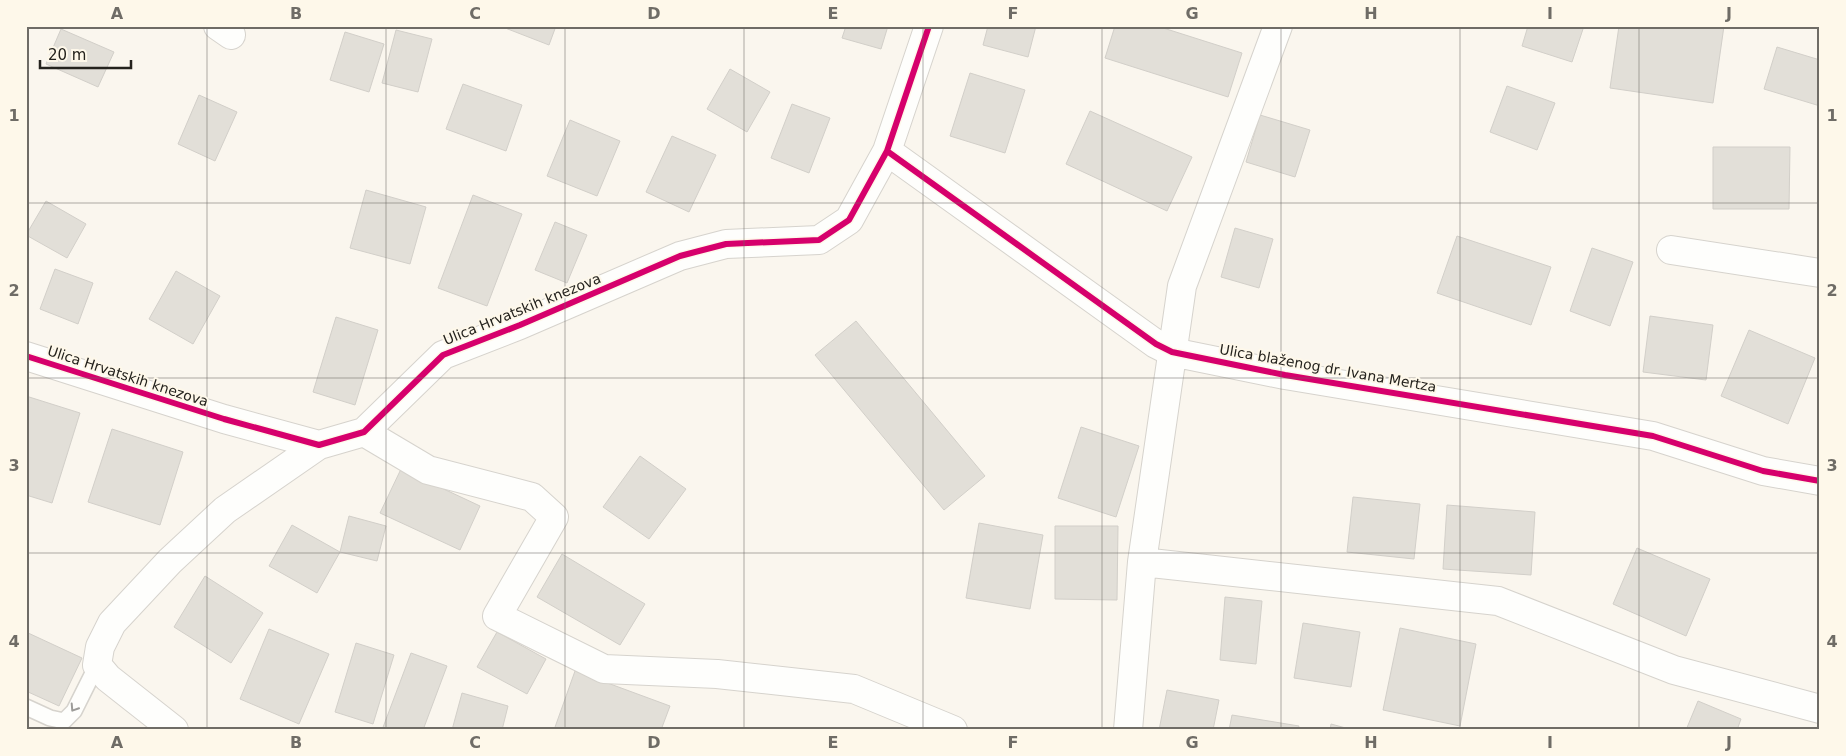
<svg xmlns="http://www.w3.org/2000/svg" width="1846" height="756" viewBox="0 0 1846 756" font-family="'DejaVu Sans',sans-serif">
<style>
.building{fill:#e2dfd8;stroke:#d2cfc9}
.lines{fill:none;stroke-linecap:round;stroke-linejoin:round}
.lane-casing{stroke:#d6d3cd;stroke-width:18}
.street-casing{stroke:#d6d3cd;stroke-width:30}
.lane{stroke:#fefefc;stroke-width:15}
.street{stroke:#fefefc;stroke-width:28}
.cycleway-casing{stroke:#fef8ea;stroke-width:9}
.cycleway{stroke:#d6006c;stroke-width:6}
.oneway{stroke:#9c9b98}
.grid{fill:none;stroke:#6f6c66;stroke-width:1;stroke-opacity:0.55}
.labels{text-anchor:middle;stroke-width:4;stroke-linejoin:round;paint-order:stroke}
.street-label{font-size:14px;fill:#24221d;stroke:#fef8ea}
.neatline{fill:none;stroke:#6f6c66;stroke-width:2}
.grid-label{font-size:16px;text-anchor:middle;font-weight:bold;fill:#6f6c66}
</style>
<rect width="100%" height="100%" fill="#faf6ee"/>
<!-- building -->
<path class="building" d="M500 26H556L549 45Z
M846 26H888L881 49 842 38Z
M988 26H1036L1028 57 983 45Z
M1115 26H1157L1242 53 1228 97 1105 58Z
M1528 26H1584L1572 62 1522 46Z
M1619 26H1724L1713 103 1610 88Z
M61 29 114 52 98 87 46 64Z
M396 30 432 39 418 92 382 83Z
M345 32 384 44 369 92 330 80Z
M1777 47 1820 60V106L1764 89Z
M730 69 770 92 747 132 707 109Z
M970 73 1025 90 1005 153 950 136Z
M463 84 522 105 506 151 446 129Z
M1507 86 1555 103 1537 150 1490 132Z
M199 95 237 112 215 161 178 144Z
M792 104 830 118 809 173 771 158Z
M1090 111 1192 157 1167 211 1066 164Z
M1260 115 1310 130 1295 177 1246 162Z
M570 120 620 141 597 196 547 176Z
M672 136 716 155 689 212 646 192Z
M1713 147H1790L1789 209H1713Z
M366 190 426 207 410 264 350 248Z
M473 195 522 214 487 306 438 288Z
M46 201 86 224 67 258 26 235Z
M555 222 587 235 567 283 535 270Z
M1235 228 1273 239 1259 288 1221 277Z
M1457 236 1551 267 1531 325 1437 293Z
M1592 248 1633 262 1610 326 1570 311Z
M55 269 93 283 78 324 40 309Z
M176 271 220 296 193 344 149 319Z
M1650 316 1713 325 1706 380 1643 372Z
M336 317 378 330 355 405 313 392Z
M856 321 985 476 944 510 815 355Z
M1749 330 1815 358 1788 424 1721 396Z
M26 396 80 413 52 503 26 495Z
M1081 427 1139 446 1116 517 1058 498Z
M112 429 183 452 160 525 88 502Z
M640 456 686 489 649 539 603 507Z
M401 469 480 506 460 550 380 513Z
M1353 497 1420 504 1414 559 1347 552Z
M1447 505 1535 512 1531 575 1443 569Z
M349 516 386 526 377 561 340 552Z
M979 523 1043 535 1030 609 966 598Z
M292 525 340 552 317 593 269 566Z
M1055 526H1118L1117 600 1055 599Z
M1637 548 1710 579 1686 636 1613 604Z
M562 554 645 604 620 645 537 597Z
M205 576 263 613 231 663 174 627Z
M1225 597 1262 601 1256 664 1220 660Z
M1303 623 1360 632 1351 687 1294 678Z
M1400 628 1476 644 1460 726 1383 710Z
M269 629 329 654 299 724 240 699Z
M26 632 82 658 59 706 26 691Z
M497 632 546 659 527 694 477 667Z
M356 643 394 655 373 724 335 712Z
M411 653 447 666 423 730H382Z
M575 671 670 706 661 730H554Z
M1167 690 1219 700 1213 730H1159Z
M462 693 508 706 502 730H452Z
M1698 701 1741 719 1737 730H1686Z
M1232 715 1299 726 1298 730H1229Z
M1331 724 1353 730H1330Z"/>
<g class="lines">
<!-- lane casing -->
<g class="lane-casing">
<path id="lane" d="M26 707 50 718 64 721 74 711 97 665"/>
</g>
<!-- street casing -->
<g class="street-casing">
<path id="street" d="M218 26 231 35
M887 151 1156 344 1172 352 1285 375 1653 436 1763 471 1820 481
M1671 250 1820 273
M26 356 224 419 319 445 364 432 443 355 520 325 680 256 726 244 819 240 849 220 887 151 929 26
M364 432 428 470 532 497 554 517 497 616 604 669 717 674 854 689 953 730
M1142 562 1498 601 1674 670 1820 709
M174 730 108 678 97 665 100 647 112 623 170 561 225 510 319 445
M1128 730 1142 562 1182 286 1278 26"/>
</g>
<!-- lane -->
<use href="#lane" class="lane"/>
<!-- street -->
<use href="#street" class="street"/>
<!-- cycleway casing -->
<g class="cycleway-casing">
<path id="cycleway" d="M887 151 1156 344 1172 352 1285 375 1653 436 1763 471 1820 481
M26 356 224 419 319 445 364 432 443 355 520 325 680 256 726 244 819 240 849 220 887 151 929 26"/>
</g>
<!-- cycleway -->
<use href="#cycleway" class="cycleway"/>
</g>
<!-- one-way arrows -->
<defs><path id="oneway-chevron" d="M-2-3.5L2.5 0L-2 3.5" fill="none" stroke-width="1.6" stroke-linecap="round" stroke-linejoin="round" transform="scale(1.25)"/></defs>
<use class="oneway" href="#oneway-chevron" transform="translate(74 708) rotate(123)"/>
<!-- grid -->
<path class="grid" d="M207 26V730M386 26V730M565 26V730M744 26V730M923 26V730M1102 26V730M1281 26V730M1460 26V730M1639 26V730M26 203H1820M26 378H1820M26 553H1820"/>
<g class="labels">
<!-- street labels -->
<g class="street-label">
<text transform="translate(522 309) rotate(-22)" y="5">Ulica Hrvatskih knezova</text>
<text transform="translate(1328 368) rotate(10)" y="5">Ulica blaženog dr. Ivana Mertza</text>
<text transform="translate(128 376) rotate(18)" y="5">Ulica Hrvatskih knezova</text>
</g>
</g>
<!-- border -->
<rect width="1846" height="756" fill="none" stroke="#fef8ea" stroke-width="55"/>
<!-- scale -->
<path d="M40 60v8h91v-8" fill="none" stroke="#24221d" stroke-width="2.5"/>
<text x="48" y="60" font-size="15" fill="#24221d" stroke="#fef8ea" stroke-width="4" paint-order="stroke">20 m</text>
<rect x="28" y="28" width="1790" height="700" class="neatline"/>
<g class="grid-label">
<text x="117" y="19">A</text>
<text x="296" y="19">B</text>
<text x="475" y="19">C</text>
<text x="654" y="19">D</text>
<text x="833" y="19">E</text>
<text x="1013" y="19">F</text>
<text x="1192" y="19">G</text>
<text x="1371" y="19">H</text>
<text x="1550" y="19">I</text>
<text x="1729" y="19">J</text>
<text x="14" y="121">1</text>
<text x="1832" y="121">1</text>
<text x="14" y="296">2</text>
<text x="1832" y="296">2</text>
<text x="14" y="471">3</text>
<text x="1832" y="471">3</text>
<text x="14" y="647">4</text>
<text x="1832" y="647">4</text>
<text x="117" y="748">A</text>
<text x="296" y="748">B</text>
<text x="475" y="748">C</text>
<text x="654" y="748">D</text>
<text x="833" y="748">E</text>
<text x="1013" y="748">F</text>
<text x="1192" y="748">G</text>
<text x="1371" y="748">H</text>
<text x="1550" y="748">I</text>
<text x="1729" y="748">J</text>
</g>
</svg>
